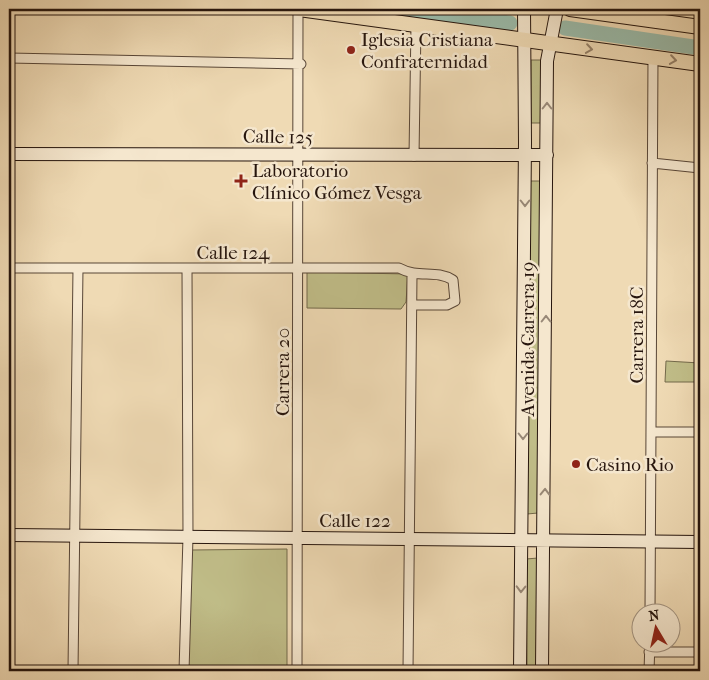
<svg xmlns="http://www.w3.org/2000/svg" width="709" height="680" viewBox="0 0 709 680" font-family="'IM FELL French Canon',serif">
<style>
.green{fill:#c0bd88;stroke:#73694a}
.lines{fill:none;stroke-linecap:round;stroke-linejoin:round}
.river{stroke:#9abbaa;stroke-width:15}
.street-casing{stroke:#584637;stroke-width:11}
.secondary-casing{stroke:#26150d;stroke-width:14}
.primary-casing{stroke:#26150d;stroke-width:16}
.street{stroke:#f5e7ce;stroke-width:9}
.secondary{stroke:#f5e7ce;stroke-width:12}
.primary{stroke:#efdab4;stroke-width:14}
.oneway{stroke:#958169}
.oneway2{stroke:#988877}
.poi-dot{fill:#8f2418;stroke:#f5e7ce;stroke-width:2}
.labels{text-anchor:middle;stroke-width:5;stroke-linejoin:round;paint-order:stroke}
.poi-label{font-size:19px;fill:#26150d;stroke:#f5e7ce;text-anchor:start}
.street-label{font-size:19px;fill:#26150d;stroke:#f5e7ce}
</style>
<rect width="100%" height="100%" fill="#efdab4"/>
<filter id="stains"><feTurbulence type="fractalNoise" baseFrequency=".004" numOctaves="4"/><feColorMatrix values="0 0 0 0 .2 0 0 0 0 .09 0 0 0 0 .02 0 0 0 .5 -.17"/></filter>
<radialGradient id="worn" r=".72"><stop offset=".6" stop-color="#630" stop-opacity="0"/><stop offset="1" stop-color="#630" stop-opacity=".3"/></radialGradient>
<!-- green -->
<path class="green" d="M531 60H541V123H531Z
M530 181H541L538 513 527 514Z
M307 272 408 274 406 302 401 309 307 308Z
M666 361 700 363V382H665Z
M287 549V671H187L191 550Z
M538 558V671H527L526 559Z"/>
<g class="lines">
<!-- river -->
<path class="river" d="M405 9 510 23
M565 28 700 48"/>
<!-- street casing -->
<g class="street-casing">
<path id="street" d="M9 58 301 64
M414 156 416 25
M652 163 700 168
M9 268H399C419 279 435 269 453 280L455 301 447 305H412
M652 432H700
M650 612 653 57
M649 652H700
M73 671 78 268
M184 671 188 537 187 268
M297 671 298 9
M408 671 412 275
M649 671 650 642"/>
</g>
<!-- secondary casing -->
<g class="secondary-casing">
<path id="secondary" d="M9 154 547 155
M9 535 700 542
M520 671 525 143 524 9
M542 671 547 61 557 9"/>
</g>
<!-- primary casing -->
<g class="primary-casing">
<path id="primary" d="M299 9 700 64
M570 9 700 27"/>
</g>
<!-- street -->
<use href="#street" class="street"/>
<!-- secondary -->
<use href="#secondary" class="secondary"/>
<!-- primary -->
<use href="#primary" class="primary"/>
</g>
<!-- one-way arrows -->
<defs><path id="oneway-chevron" d="M-2-3.5L2.5 0L-2 3.5" fill="none" stroke-width="1.6" stroke-linecap="round" stroke-linejoin="round" transform="scale(1.25)"/></defs>
<g class="oneway">
<use href="#oneway-chevron" transform="translate(589 49) rotate(8)"/>
<use href="#oneway-chevron" transform="translate(673 60) rotate(8)"/>
</g>
<g class="oneway2">
<use href="#oneway-chevron" transform="translate(547 106) rotate(-90)"/>
<use href="#oneway-chevron" transform="translate(525 203) rotate(90)"/>
<use href="#oneway-chevron" transform="translate(546 319) rotate(-90)"/>
<use href="#oneway-chevron" transform="translate(523 436) rotate(90)"/>
<use href="#oneway-chevron" transform="translate(545 492) rotate(-89)"/>
<use href="#oneway-chevron" transform="translate(521 589) rotate(91)"/>
</g>
<!-- markers -->
<g class="poi-dot">
<circle cx="351" cy="50" r="5"/>
<path d="M238.5 173.5h5v5h5v5h-5v5h-5v-5h-5v-5h5z"/>
<circle cx="576" cy="464" r="5"/>
</g>
<g class="labels">
<!-- poi labels -->
<g class="poi-label">
<text x="361" y="46">Iglesia Cristiana<tspan x="361" dy="22">Confraternidad</tspan></text>
<text x="252" y="177">Laboratorio<tspan x="252" dy="22">Clínico Gómez Vesga</tspan></text>
<text x="586" y="471">Casino Rio</text>
</g>
<!-- street labels -->
<g class="street-label">
<text transform="translate(278 136) rotate(1)" y="7">Calle 125</text>
<text x="233" y="259">Calle 124</text>
<text transform="translate(636 335) rotate(-90)" y="7">Carrera 18C</text>
<text transform="translate(527 339) rotate(-90)" y="7">Avenida Carrera 19</text>
<text transform="translate(282 372) rotate(-90)" y="7">Carrera 20</text>
<text x="355" y="527">Calle 122</text>
</g>
</g>
<!-- margin -->
<rect width="709" height="680" fill="none" stroke="#efdab4" stroke-width="30"/>
<rect x="10" y="10" width="689" height="660" fill="none" stroke="#26150d" stroke-width="2.5"/>
<rect x="15" y="15" width="679" height="650" fill="none" stroke="#26150d"/>
<!-- north arrow -->
<g transform="translate(656 628) rotate(351)"><circle r="24" fill="#f5e7ce" stroke="#a29381"/>
<path d="M0-4L9 19L0 12L-9 19Z" fill="#8f2418"/>
<text y="-8" font-size="14" font-weight="bold" text-anchor="middle" fill="#26150d">N</text>
</g>
<rect width="100%" height="100%" filter="url(#stains)"/>
<rect width="100%" height="100%" fill="url(#worn)"/>
</svg>
